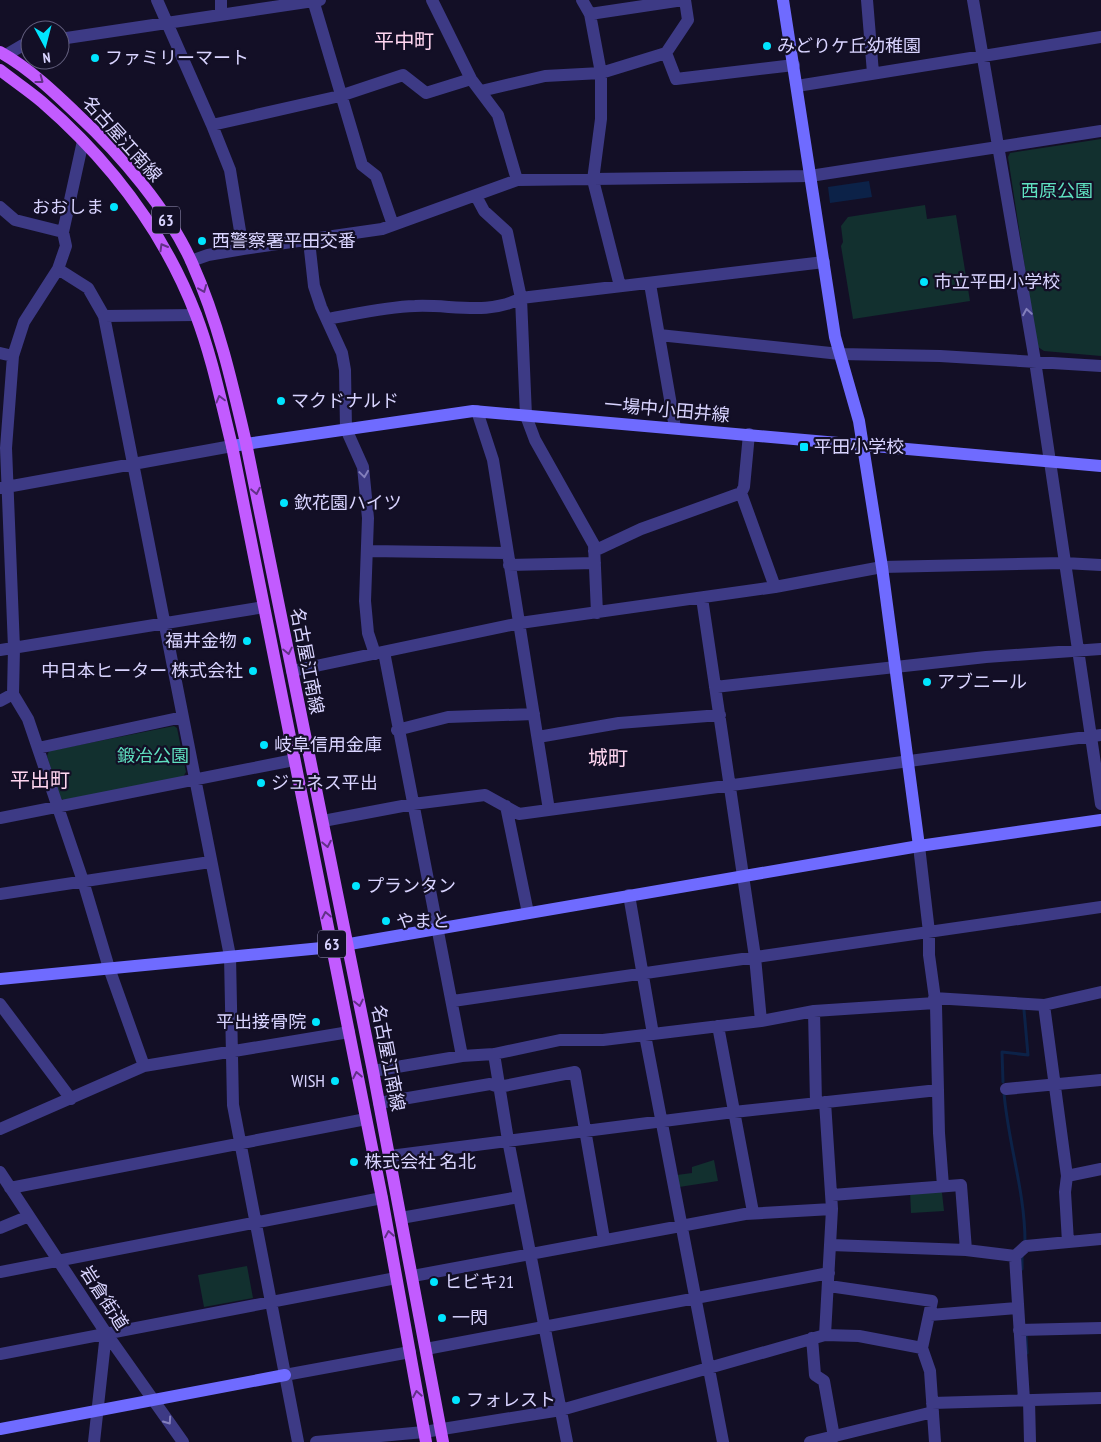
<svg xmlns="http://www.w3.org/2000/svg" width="1101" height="1442" viewBox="0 0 1101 1442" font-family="'PT Sans Narrow','Noto Sans JP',sans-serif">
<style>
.green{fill:#12302f}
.water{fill:#0c2248}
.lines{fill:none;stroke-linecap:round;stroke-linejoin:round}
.stream{stroke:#0c2248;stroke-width:3}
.street{stroke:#3d3a85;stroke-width:12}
.secondary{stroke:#6f6bff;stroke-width:12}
.primary{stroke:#c25bff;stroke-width:12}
.oneway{stroke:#623188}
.oneway2{stroke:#837fbc}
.poi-dot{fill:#00e5ff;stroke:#130f26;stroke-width:2}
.labels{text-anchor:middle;stroke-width:4.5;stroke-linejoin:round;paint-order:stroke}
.shield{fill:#130f26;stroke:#9e99be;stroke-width:1}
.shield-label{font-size:16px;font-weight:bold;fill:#d9d4ff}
.poi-label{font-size:18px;fill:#d9d4ff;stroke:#130f26;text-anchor:start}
.street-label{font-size:18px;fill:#d9d4ff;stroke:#130f26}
.park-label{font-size:18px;fill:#5fe0c0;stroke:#130f26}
.quarter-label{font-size:20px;fill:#ffd6f0;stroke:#130f26}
</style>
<rect width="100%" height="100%" fill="#130f26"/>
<!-- green -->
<path class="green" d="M1101 139V356L1044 351 1038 347 1036 340 1008 157 1010 153Z
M925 205 927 219 956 215 970 301 853 319 841 246 843 242 841 226 848 217Z
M174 726 177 728 186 772 183 777 64 800 60 798 47 756 49 751Z
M714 1160 718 1181 679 1187 677 1175 692 1173V1167Z
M939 1189 942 1193 944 1211 911 1213 910 1191Z
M247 1266 253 1298 204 1307 198 1275Z"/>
<!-- water -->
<path class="water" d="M869 181 872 197 830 203 828 187Z"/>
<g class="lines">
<!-- stream -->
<path class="stream" d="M1003 1082 1002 1052 1028 1055 1024 1010
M1004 1093C1008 1143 1025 1191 1025 1242
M1022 1269V1256
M1026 1336 1027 1353"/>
<!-- street -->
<path class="street" d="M157 0 212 125 230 170 243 249
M221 0V15
M313 0 362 165 376 176 393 225
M432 0 471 79 498 115 517 180
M582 0 590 14 601 73V119L593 180 620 286
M867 0 873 73
M973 0 1035 361 1101 804
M590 14 683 0
M60 39 320 0
M666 53 676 79 794 65
M6 55 23 45 30 43
M797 86 1101 37
M481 91 545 76 601 73 666 53 688 20 685 0
M212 125 340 96 403 75 426 93 471 79
M476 196 484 211 507 232 521 298 526 416 535 440 594 545 597 613
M0 207 15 220 63 232 66 246 58 269 24 322 13 356 6 448 14 648 13 694 28 719 83 881 109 968 144 1066
M63 232 83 141
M309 241 314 286 321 307 342 353 345 370 346 429 363 467 368 518 365 601 368 633 375 654
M191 261 208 255 243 249 382 229 517 180 810 176 1101 131
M58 269 88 288 104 316 230 956 233 1105 298 1442
M650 284 675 428
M104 316 196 315
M327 319C356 314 385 307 415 306 449 304 489 316 521 298L824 262
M659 335 840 354 940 356 1101 366
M0 353 13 356
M477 411 493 460 498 491 549 810
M749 434 744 487 741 493 775 587
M1 488 232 446
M368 551 507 553
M594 551 641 529 741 493
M509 565 595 563
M702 598 755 957 761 1021
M0 650 264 607
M384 652 462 1056
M292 671 520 623 775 587 882 567 1064 563 1101 565
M715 687 986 657 1101 649
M0 701 13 694
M397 730 448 717 534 714
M538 737 619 723 720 715
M38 748 183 717
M506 806 528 913
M0 818 294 760
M323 821 413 804 485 795 519 814 1101 735
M919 846 929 932V955L936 1006 939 1133 943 1186
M0 894 210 862
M629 895 653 1034
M934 998 1044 1005 1101 992
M453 1001 1101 907
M0 1004 71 1099
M1044 1005 1067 1176 1065 1192 1068 1242
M814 1011 816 1103
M718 1026 753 1212
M645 1035 723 1442
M494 1054 508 1140 567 1442
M373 1071 462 1056 494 1054 560 1040H603L761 1021 814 1011 935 1003
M1006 1089 1101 1080
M379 1103 490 1084 499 1087 575 1072 604 1239
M0 1129 144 1066 349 1032
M390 1156 734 1112 938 1090
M0 1172 106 1333 183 1442
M1067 1176 1101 1169
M10 1188 366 1119
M832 1195 961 1185 966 1250
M401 1218 519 1197
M0 1228 29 1216
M831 1245 966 1250 1015 1256
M0 1272 382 1198
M413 1276 745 1214 832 1209
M829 1286 932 1301 922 1348
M930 1315 1017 1308
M1019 1330 1101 1328
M825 1335 832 1209 825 1102
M812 1338 815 1375 824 1381 834 1437
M426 1349 829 1273
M0 1354 396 1278
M285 1375 410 1352
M1024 1400 1015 1256 1026 1246 1101 1239
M1029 1400 1030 1442
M932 1403 1101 1398
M94 1442 106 1333
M316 1442 424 1432 561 1410 825 1335 859 1336 922 1348 930 1371 935 1442
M810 1442 933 1412"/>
<!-- secondary -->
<path class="secondary" d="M783 0 835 337 859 421 882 567 919 846
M232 446 473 411 1101 466
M0 979 332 947 919 846 1101 820
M0 1429 285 1375"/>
<!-- primary -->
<path class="primary" d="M0 52C29 68 55 93 79 116 120 154 169 211 192 263 218 321 232 382 246 443L373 1071 443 1442
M0 70C14 81 29 91 42 102 109 160 164 232 196 315 212 357 221 402 232 446L382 1198 426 1442"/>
</g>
<!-- one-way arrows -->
<defs><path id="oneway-chevron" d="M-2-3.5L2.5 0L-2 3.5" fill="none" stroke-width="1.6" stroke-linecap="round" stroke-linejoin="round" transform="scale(1.25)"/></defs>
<g class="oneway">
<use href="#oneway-chevron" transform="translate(40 80) rotate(37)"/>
<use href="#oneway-chevron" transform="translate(163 247) rotate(-120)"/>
<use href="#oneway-chevron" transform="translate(203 289) rotate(68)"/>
<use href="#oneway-chevron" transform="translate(220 399) rotate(-105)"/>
<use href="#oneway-chevron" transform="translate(256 491) rotate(79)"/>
<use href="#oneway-chevron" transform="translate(288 651) rotate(78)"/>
<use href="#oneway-chevron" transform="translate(327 844) rotate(79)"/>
<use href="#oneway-chevron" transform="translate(326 915) rotate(-101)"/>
<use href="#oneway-chevron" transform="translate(359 1003) rotate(78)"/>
<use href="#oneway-chevron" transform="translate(357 1075) rotate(-101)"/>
<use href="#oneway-chevron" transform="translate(389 1234) rotate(-100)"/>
<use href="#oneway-chevron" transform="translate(417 1394) rotate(-100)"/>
</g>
<g class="oneway2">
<use href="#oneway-chevron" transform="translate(1027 312) rotate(-99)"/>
<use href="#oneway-chevron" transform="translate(364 474) rotate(82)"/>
<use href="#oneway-chevron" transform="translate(168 1421) rotate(55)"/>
</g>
<!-- markers -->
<g class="poi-dot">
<circle cx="767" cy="46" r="5"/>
<circle cx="95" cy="58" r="5"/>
<circle cx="114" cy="207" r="5"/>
<circle cx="202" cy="241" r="5"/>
<circle cx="924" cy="282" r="5"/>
<circle cx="281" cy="401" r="5"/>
<rect x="799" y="442" width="10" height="10" rx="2.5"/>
<circle cx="284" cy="503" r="5"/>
<circle cx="247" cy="641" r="5"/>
<circle cx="253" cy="671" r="5"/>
<circle cx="927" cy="682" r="5"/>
<circle cx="264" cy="745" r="5"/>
<circle cx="261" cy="783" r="5"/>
<circle cx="356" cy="886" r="5"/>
<circle cx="386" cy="921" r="5"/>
<circle cx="316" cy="1022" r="5"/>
<circle cx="335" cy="1081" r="5"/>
<circle cx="354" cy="1162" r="5"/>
<circle cx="434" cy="1282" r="5"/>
<circle cx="442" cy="1318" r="5"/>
<circle cx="456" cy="1400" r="5"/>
</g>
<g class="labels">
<!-- shield labels -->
<g class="shield">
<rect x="152" y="206.5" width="28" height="27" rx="4"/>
<rect x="318" y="930.5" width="28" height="27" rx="4"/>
</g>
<g class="shield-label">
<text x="166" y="226">63</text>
<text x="332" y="950">63</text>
</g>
<!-- poi labels -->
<g class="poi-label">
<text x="777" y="52">みどりケ丘幼稚園</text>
<text x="105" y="64">ファミリーマート</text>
<text x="104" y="213" text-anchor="end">おおしま</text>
<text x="212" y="247">西警察署平田交番</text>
<text x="934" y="288">市立平田小学校</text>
<text x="291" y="407">マクドナルド</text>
<text x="814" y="453">平田小学校</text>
<text x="294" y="509">欽花園ハイツ</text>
<text x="237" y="647" text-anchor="end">福井金物</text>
<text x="243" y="677" text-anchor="end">中日本ヒーター 株式会社</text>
<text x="937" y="688">アブニール</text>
<text x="274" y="751">岐阜信用金庫</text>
<text x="271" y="789">ジュネス平出</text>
<text x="366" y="892">プランタン</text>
<text x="396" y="927">やまと</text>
<text x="306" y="1028" text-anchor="end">平出接骨院</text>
<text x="325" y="1087" text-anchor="end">WISH</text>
<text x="364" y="1168">株式会社 名北</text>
<text x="444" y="1288">ヒビキ21</text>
<text x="452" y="1324">一閃</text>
<text x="466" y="1406">フォレスト</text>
</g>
<!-- street labels -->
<g class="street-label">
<text transform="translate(122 139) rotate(48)" y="6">名古屋江南線</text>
<text transform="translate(667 410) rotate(5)" y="6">一場中小田井線</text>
<text transform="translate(307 661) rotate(79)" y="6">名古屋江南線</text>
<text transform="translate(388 1058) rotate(79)" y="6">名古屋江南線</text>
<text transform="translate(104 1298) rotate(57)" y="6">岩倉街道</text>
</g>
<!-- park labels -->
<g class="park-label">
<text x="1057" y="197">西原公園</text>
<text x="153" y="762">鍛冶公園</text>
</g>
<!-- quarter labels -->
<g class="quarter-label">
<text x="404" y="48">平中町</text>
<text x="608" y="765">城町</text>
<text x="40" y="787">平出町</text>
</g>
</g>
<!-- north arrow -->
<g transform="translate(45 45) rotate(173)"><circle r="24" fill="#130f26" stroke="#625e7d"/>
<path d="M0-4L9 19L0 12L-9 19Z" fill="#00e5ff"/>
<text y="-8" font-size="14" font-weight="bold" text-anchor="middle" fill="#d9d4ff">N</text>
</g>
</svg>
